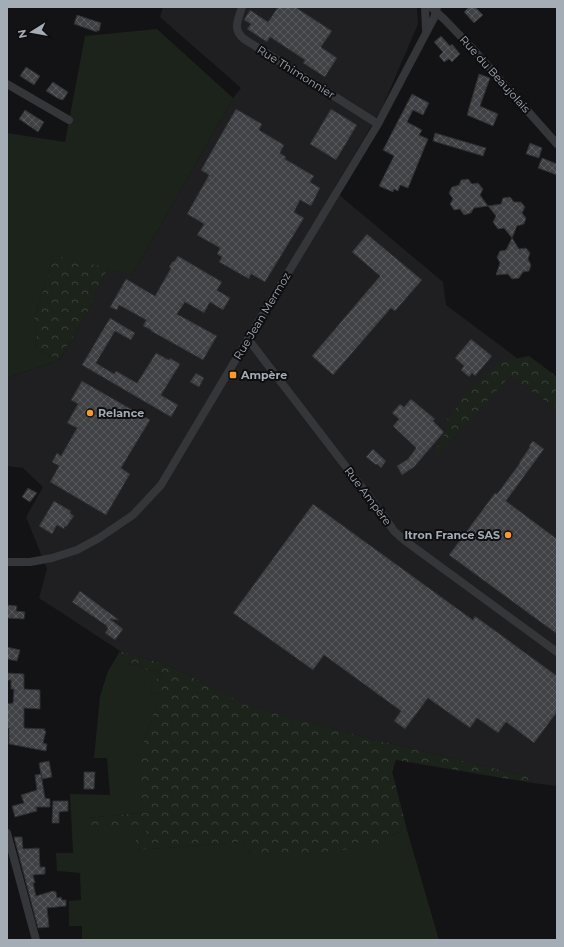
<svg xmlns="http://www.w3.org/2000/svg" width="564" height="947" viewBox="0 0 564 947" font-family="Montserrat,sans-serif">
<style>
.built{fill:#1f1f22}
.grass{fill:#1b231b}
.forest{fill:url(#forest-crowns)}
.building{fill:url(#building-cross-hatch);stroke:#2d2e31}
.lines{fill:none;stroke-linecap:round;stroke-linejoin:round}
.minor{stroke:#34363a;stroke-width:8}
.poi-dot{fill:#fa9a26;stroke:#0e0e10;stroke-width:1.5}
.labels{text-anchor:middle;stroke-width:4;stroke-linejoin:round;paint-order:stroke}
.street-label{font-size:11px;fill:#a4acb6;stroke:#0e0e10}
.poi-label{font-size:11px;font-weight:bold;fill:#a4acb6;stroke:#0e0e10;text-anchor:start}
</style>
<defs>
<pattern id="forest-crowns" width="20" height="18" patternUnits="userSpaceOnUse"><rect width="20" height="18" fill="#1b231b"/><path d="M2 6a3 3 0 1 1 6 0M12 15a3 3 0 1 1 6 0" fill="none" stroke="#39403a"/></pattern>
<pattern id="building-cross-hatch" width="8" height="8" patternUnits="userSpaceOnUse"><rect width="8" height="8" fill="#3f4145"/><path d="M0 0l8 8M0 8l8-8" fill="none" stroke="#585a5e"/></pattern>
</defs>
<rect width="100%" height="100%" fill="#131315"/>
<!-- built -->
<path class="built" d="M163 7H417L418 24 382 108 334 189 344 199 443 282 446 305 517 358 510 376 557 409V786L533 783 526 776 376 740 247 706 168 665 120 651 39 598 47 569 26 517 43 487 23 468 7 466V378L59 360 85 317 108 268 132 275 233 98 241 88 160 17Z"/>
<!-- grass -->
<path class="grass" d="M157 29 233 98 132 275 54 255 34 320 37 334 35 348 59 360 7 378V133L65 142 85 36Z
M120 651C122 657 127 658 130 664L140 666 149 671 156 669 163 677 153 681 150 692 160 694 141 750 150 802V812L87 818 149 827 137 850 242 842 251 854 391 835 407 830 439 940H82V926H69V901L81 900 80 873 57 871 56 853H73L70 794 110 795 107 758H94L100 696 108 671Z"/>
<!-- forest -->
<path class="forest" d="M54 255 108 268 85 317 59 360 35 348 37 334 34 320Z
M529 356 557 377V409L510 376 436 457 434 452 447 430 443 423 454 413 460 399 500 362Z
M120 651 168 665 248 706 376 740 526 776 533 783 396 760 392 771 407 830 391 835 387 845 258 859 251 854 242 842 137 850 136 840 144 836 148 827 87 829 83 823 87 818 150 812V802L139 796 141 750 160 694 150 692 153 680 163 677 156 669 149 671 140 666 130 664C127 658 122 657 120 651Z"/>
<!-- building -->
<path class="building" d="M278 7H295L332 31 321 47 337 58 325 77 303 63 305 60 270 37 267 42 247 29 251 24 244 20 250 10 268 22Z
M469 7H475L483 15 474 23 464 12Z
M77 15 101 23 99 31 97 30V32L74 24Z
M441 36 450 46 452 44 460 54 452 62 449 59 444 62 439 56 443 52 434 42Z
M26 67 40 76 34 85 20 76Z
M479 74 490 78 480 106 498 114 493 126 467 115Z
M53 82 68 92 63 100 59 99 46 91Z
M412 94 429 103 423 115 413 110 407 122 422 130 419 135 428 139 408 188 400 185 398 191 394 189 393 192 379 186 394 156 383 150Z
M236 109 262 124 259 130 284 145 280 153 286 157 285 159 314 176 310 182 320 188 311 206 300 200 294 212 304 218 265 282 251 274 249 279 219 262 222 257 217 254 220 248 197 235 204 224 187 214 209 175 201 170Z
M331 109 357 125 336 160 310 144Z
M25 110 44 122 38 132 19 119Z
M435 133 486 148 483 156 433 141Z
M530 143 542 148 539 158 526 154Z
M542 158 557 164V175L538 168Z
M468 179 472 184 478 183 483 189 480 195 488 206 501 204 503 198 510 197 514 202H521L525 207 522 213 526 218 524 224 517 226 512 238 519 249 526 248 530 253 528 259 531 265 529 271 523 272 519 278 512 279 508 274 496 275 500 263 497 257 500 251 506 250 512 238 504 228 498 229 493 222 496 216 488 206 474 208 471 213 464 215 460 209 454 210 450 204 453 199 449 193 452 187 459 185 461 180Z
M367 234 422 280 395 311 391 308 333 375 312 356 380 276 352 252Z
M178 256 222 282 217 290 230 298 223 310 210 302 204 313 185 302 177 314 217 336 203 360 151 331V330L143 326 146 320 119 305 117 310 110 307 126 279 155 296 171 268 169 267 173 261 174 262Z
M110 318 135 333 131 340 115 331 96 363 114 374 116 371 137 383 156 353 169 360 170 358 180 364 161 395 178 405 171 417 82 365Z
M471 339 492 356 475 376 472 373 469 377 461 370 464 366 455 358Z
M196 373 204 378 199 387 190 382Z
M82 381 150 420 121 468 130 474 106 515 50 482 59 466 52 462 57 453 61 456 77 428 67 423 78 404 71 400Z
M411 399 435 419 433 421 444 432 414 467 402 475 397 466 408 459 416 448 393 426 399 419 392 413 400 404 404 407Z
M533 441 544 449 506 501 557 539V634L449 555 495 493 497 494 520 463H519L530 447 529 446Z
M373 449 386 461 381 468 377 464 376 465 366 457Z
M28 488 37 493 30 502 22 497Z
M54 501 71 511 70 513 74 516 66 527 65 526 64 529 57 525 52 534 39 526Z
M313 504 473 620 475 616 557 676V712L534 743 506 722 498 733 477 718 470 728 428 698 405 729 394 721 401 711 324 655 313 670 233 613Z
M80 591 119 620 110 619 123 629 115 640 105 633 108 628 106 627 107 626 72 602Z
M8 605 17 606 16 611 25 612 24 619 7 618Z
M7 647 20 650 17 661 7 659Z
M7 673 24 674V689L40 690V709L24 708V728L45 729 44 731H46L43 743 47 744 46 751 9 744V728H7V704L13 703 14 689H11V680H7Z
M49 761 52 777 42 779 39 763Z
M84 772H95L94 789H84Z
M41 774 45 798 50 799V807H36L37 811 15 817 12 806 24 803 21 795 37 790 35 775Z
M53 801H68V811L59 812V823H52Z
M14 837H22L23 849 39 848 40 867H45V874L33 875 35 883H33L36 896 53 891 56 892 57 898 61 897 62 900H66V906L47 908 49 927 38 928Z"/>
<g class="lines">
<!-- minor -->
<path class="minor" d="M242 7C238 20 232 29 244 39L378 124
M425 7 426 30
M431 7 445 20 471 47 557 144
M7 84 69 120
M248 339 383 515 394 531 404 540 557 652
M7 562H30L52 558 77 550 99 538 133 515 161 485 248 339 378 124 434 18 437 7
M7 833 36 940"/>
</g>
<!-- markers -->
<g class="poi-dot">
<rect x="229" y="371" width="8" height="8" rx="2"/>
<circle cx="90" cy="413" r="4"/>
<circle cx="508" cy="535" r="4"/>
</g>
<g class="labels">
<!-- street labels -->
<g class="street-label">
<text transform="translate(296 72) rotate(32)" y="4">Rue Thimonnier</text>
<text transform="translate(495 74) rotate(48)" y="4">Rue du Beaujolais</text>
<text transform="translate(262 316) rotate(-59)" y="4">Rue Jean Mermoz</text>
<text transform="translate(368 496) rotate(53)" y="4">Rue Ampère</text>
</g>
<!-- poi labels -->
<g class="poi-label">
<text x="241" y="379">Ampère</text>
<text x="98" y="417">Relance</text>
<text x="500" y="539" text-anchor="end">Itron France SAS</text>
</g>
</g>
<!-- border -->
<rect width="564" height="947" fill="none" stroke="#a4acb6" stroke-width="16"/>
<!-- north arrow -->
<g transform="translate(32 32) rotate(259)" stroke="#0e0e10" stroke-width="3" paint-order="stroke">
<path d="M0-3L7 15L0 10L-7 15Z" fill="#a4acb6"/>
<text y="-6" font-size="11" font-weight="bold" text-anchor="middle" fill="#a4acb6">N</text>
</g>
</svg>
